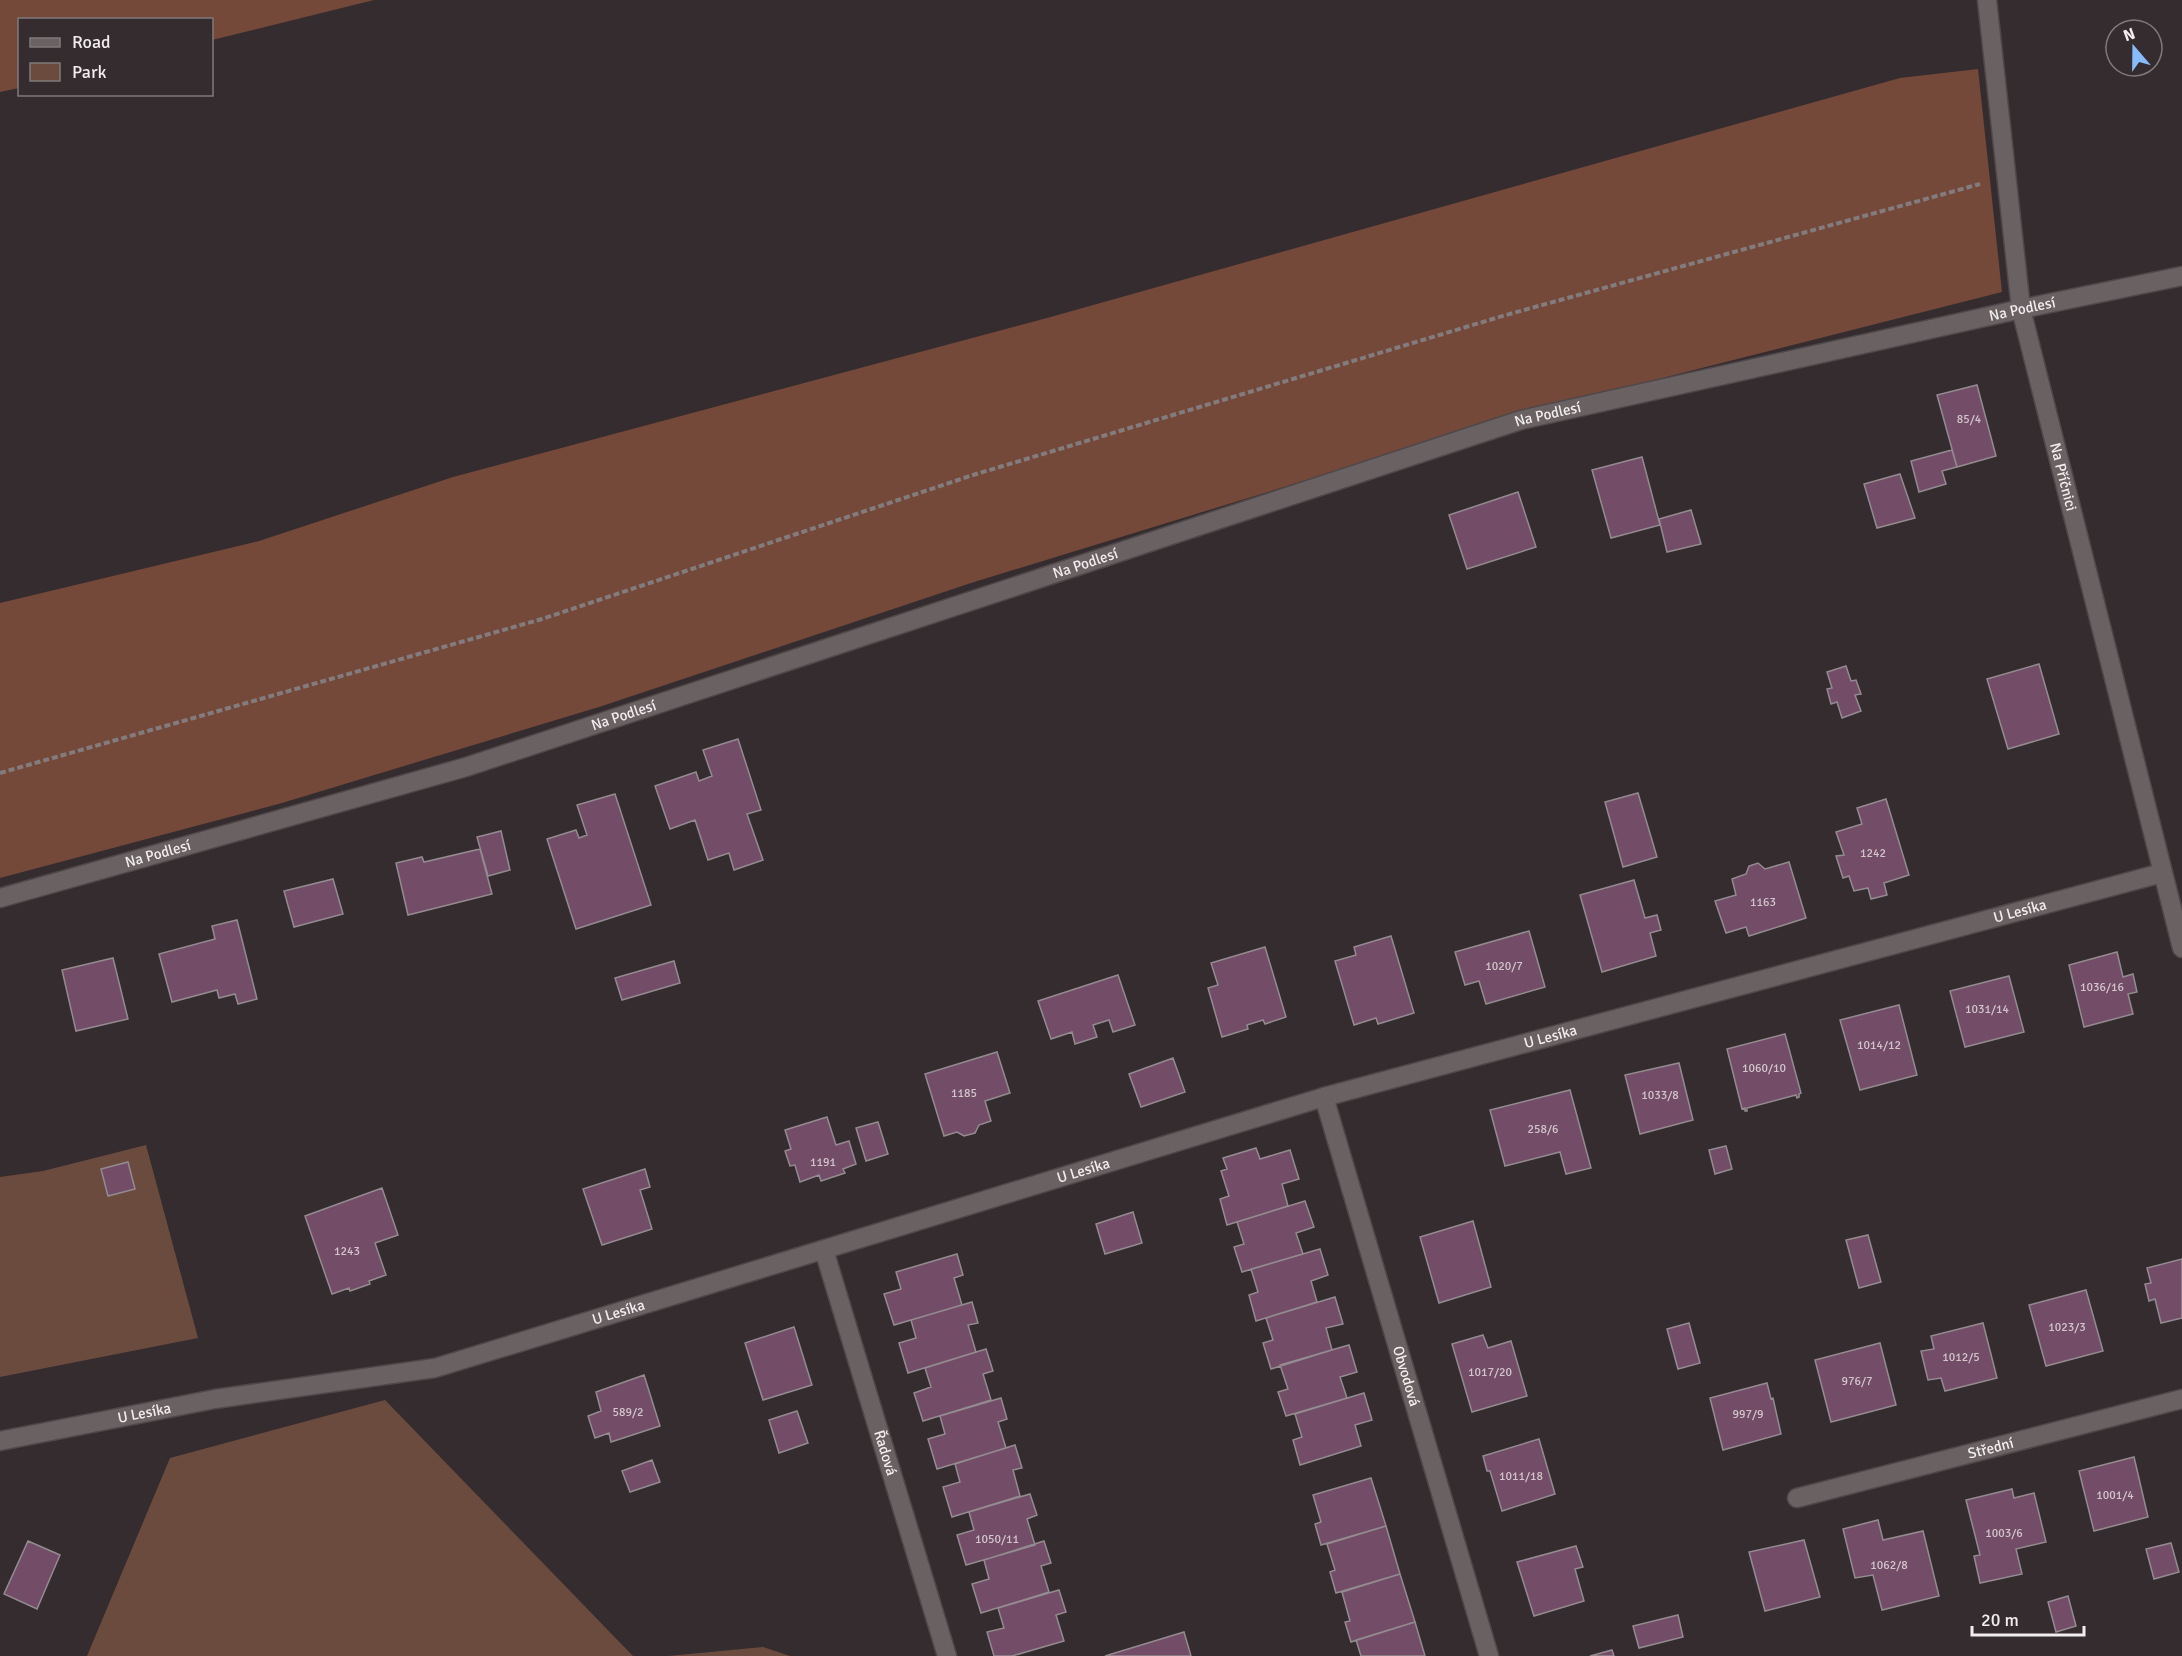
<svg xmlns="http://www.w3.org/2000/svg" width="2182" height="1656" viewBox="0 0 2182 1656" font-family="Signika,sans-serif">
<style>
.green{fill:#6c4b3f}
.forest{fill:#744939}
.building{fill:#734d67;stroke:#938b90;stroke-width:1.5}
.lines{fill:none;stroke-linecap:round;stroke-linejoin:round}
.minor-casing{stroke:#4f484a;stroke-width:21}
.path{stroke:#837c7e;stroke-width:4;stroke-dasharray:6 3;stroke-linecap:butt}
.minor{stroke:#6a6163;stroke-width:18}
.labels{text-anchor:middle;stroke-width:6;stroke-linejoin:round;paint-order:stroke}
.number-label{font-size:12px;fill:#d2c5cc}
.street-label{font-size:15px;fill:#f2edee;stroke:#342c2e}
</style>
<rect width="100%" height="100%" fill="#342c2e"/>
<!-- green -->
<path class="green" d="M146 1145 198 1338 0 1377V1177L43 1171Z
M385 1400 633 1656H87L170 1458Z
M763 1647 790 1656H668Z"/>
<!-- forest -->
<path class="forest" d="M0 0H374L212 40V20H20L19 88 0 92Z
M1978 69 2002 292 1532 411 971 583 599 707 282 803 0 878V603L259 541 453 477 1047 318 1900 78Z"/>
<!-- building -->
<path class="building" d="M1977 385 1996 456 1957 467 1937 395Z
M1952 450 1957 467 1942 471 1946 484 1919 492 1911 461Z
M1642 457 1660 525 1611 538 1592 470Z
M1900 474 1915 518 1877 528 1864 484Z
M1518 492 1536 547 1467 569 1449 515Z
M1691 510 1701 544 1667 552 1659 519Z
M2039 664 2059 734 2008 749 1987 679Z
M1846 666 1851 681 1856 680 1861 694 1855 695 1861 711 1842 718 1837 702 1831 704 1827 689 1832 688 1827 672Z
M738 739 761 810 747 814 763 860 734 870 729 853 708 860 695 820 670 829 655 786 696 772 699 781 712 776 703 750Z
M1638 793 1657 857 1623 867 1605 802Z
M615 794 651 905 576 929 547 839 576 830 579 838 587 835 577 805Z
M1886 799 1909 875 1884 883 1887 895 1871 899 1868 888 1854 891 1849 876 1843 878 1836 856 1844 855 1836 832 1862 824 1857 808Z
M501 831 510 870 488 876 477 837Z
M480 849 492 894 408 915 396 863 422 857 424 862Z
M1789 862 1806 918 1749 936 1746 927 1726 933 1715 901 1736 895 1732 879 1746 874 1749 866 1758 863 1765 869Z
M333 879 343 914 294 927 284 891Z
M1634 880 1645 918 1657 915 1661 930 1650 933 1656 956 1602 972 1580 895Z
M237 920 257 999 238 1004 235 994 219 998 217 990 172 1002 159 954 215 939 212 926Z
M1529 931 1545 987 1486 1004 1479 981 1465 985 1455 952Z
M1391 936 1414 1013 1378 1024 1376 1018 1354 1025 1335 961 1356 955 1354 947Z
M1265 947 1286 1017 1265 1024 1263 1020 1247 1025 1248 1029 1222 1037 1208 988 1218 985 1211 963Z
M2117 952 2123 977 2133 974 2137 992 2128 994 2133 1014 2084 1027 2069 965Z
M113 958 128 1019 76 1031 62 970Z
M674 961 680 983 622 1000 615 978Z
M1118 975 1135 1025 1113 1032 1109 1020 1093 1025 1097 1037 1075 1044 1072 1032 1051 1039 1038 1001Z
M2009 976 2024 1032 1965 1047 1950 991Z
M1899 1005 1917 1075 1860 1090 1840 1020Z
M1785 1034 1801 1093 1799 1094V1097L1797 1098 1796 1095 1747 1108V1111H1745V1108L1742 1109 1727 1049Z
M997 1052 1010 1093 985 1101 991 1121 979 1125 975 1133 964 1136 957 1132 944 1136 925 1074Z
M1173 1058 1185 1092 1141 1107 1129 1074Z
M1679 1063 1693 1120 1640 1134 1625 1075Z
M1570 1090 1591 1168 1566 1174 1560 1152 1505 1166 1490 1110Z
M827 1117 836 1145 849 1141 856 1164 843 1169 845 1173 821 1181 819 1175 800 1182 795 1165 790 1166 785 1151 791 1149 785 1130Z
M878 1122 888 1154 866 1161 856 1128Z
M1726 1146 1732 1169 1715 1174 1709 1150Z
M1256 1148 1260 1159 1290 1150 1299 1179 1282 1184 1288 1206 1227 1225 1220 1199 1229 1196 1221 1171 1227 1169 1223 1158Z
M128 1162 135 1189 108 1196 101 1169Z
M645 1169 650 1187 640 1190 652 1229 602 1245 583 1189Z
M382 1188 398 1235 375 1243 386 1275 369 1281 370 1284 350 1291 349 1288 332 1294 305 1216Z
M1305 1201 1314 1227 1296 1233 1303 1254 1242 1272 1234 1247 1244 1244 1237 1222Z
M1133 1212 1142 1243 1105 1254 1096 1224Z
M1473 1221 1491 1287 1439 1303 1420 1237Z
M1868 1235 1881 1282 1859 1288 1846 1240Z
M1320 1249 1328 1275 1311 1281 1317 1302 1256 1321 1249 1295 1258 1292 1251 1269Z
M957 1254 963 1275 954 1278 962 1305 894 1325 884 1294 901 1289 896 1272Z
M2182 1259V1318L2161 1323 2155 1299 2149 1301 2145 1284 2151 1283 2147 1268Z
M2086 1290 2103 1351 2046 1366 2029 1305Z
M1335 1297 1343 1324 1326 1328 1332 1350 1271 1369 1263 1343 1273 1340 1266 1318Z
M972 1302 978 1323 968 1325 976 1352 908 1373 899 1343 916 1338 911 1320Z
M1689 1323 1700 1363 1678 1369 1667 1329Z
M1983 1323 1997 1378 1945 1391 1941 1378 1928 1380 1921 1351 1934 1349 1931 1336Z
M794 1327 812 1385 763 1400 745 1343Z
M1483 1335 1488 1348 1511 1341 1527 1396 1472 1412 1452 1344Z
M1880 1343 1896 1405 1831 1422 1815 1360Z
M1349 1345 1357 1372 1340 1377 1347 1398 1286 1416 1278 1392 1288 1389 1280 1365Z
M986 1349 993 1371 983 1374 991 1400 923 1421 914 1393 931 1387 925 1368Z
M644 1375 660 1426 611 1442 609 1433 595 1438 588 1416 601 1411 596 1392Z
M1767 1383 1771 1399 1773 1398 1781 1434 1723 1450 1710 1398Z
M1364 1393 1372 1420 1355 1425 1361 1446 1300 1465 1293 1440 1302 1437 1295 1414Z
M1001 1398 1007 1419 998 1422 1006 1448 937 1469 928 1439 945 1434 940 1416Z
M797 1411 808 1443 779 1453 769 1420Z
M1539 1439 1555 1494 1502 1511 1490 1471H1487L1483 1456Z
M1015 1445 1022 1468 1013 1470 1020 1496 952 1517 943 1487 960 1482 955 1464Z
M2134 1457 2148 1517 2094 1531 2079 1471Z
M652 1460 660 1482 630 1492 622 1471Z
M1371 1478 1386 1526 1321 1545 1315 1524 1321 1522 1313 1495Z
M2012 1489 2014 1498 2034 1493 2046 1542 2016 1549 2022 1574 1980 1583 1974 1556 1980 1555 1966 1500Z
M1030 1494 1037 1515 1027 1519 1035 1545 966 1565 957 1535 974 1530 969 1512Z
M1878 1520 1883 1540 1923 1531 1939 1596 1882 1610 1873 1575 1855 1578 1843 1529Z
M1386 1526 1400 1574 1336 1593 1330 1572 1335 1570 1327 1544Z
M1804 1540 1820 1597 1765 1611 1749 1552Z
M28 1541 60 1555 37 1609 4 1594Z
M1044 1541 1051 1563 1041 1566 1049 1592 981 1613 972 1584 989 1579 984 1560Z
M2171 1543 2179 1572 2154 1579 2146 1549Z
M1576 1546 1583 1567 1575 1569 1584 1601 1534 1616 1517 1562Z
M1400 1574 1415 1622 1351 1642 1345 1622 1350 1621 1342 1592Z
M1059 1590 1066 1612 1056 1615 1064 1641 1012 1656H994L987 1632 1004 1628 998 1608Z
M2068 1596 2076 1626 2056 1632 2048 1602Z
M1678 1615 1683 1637 1639 1648 1633 1626Z
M1415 1622 1425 1656H1361L1356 1640Z
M1184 1632 1191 1656H1105Z
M1612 1650 1614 1656H1590Z"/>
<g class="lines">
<!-- minor casing -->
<g class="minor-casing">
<g id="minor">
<path id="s1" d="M1987 0 2021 309 2182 948"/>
<path id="s2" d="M0 898 466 767 1521 420 2021 309 2182 276"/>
<path id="s3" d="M1324 1097 1489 1656"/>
<path id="s4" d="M824 1250 947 1656"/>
<path id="s5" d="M0 1441 215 1399 435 1368 1324 1097 2162 873"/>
<path id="s6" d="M1797 1498 2182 1399"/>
</g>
</g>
<!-- path -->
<path class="path" d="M0 773 542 619 973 475 1506 315 1980 184"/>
<!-- minor -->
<use href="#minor" class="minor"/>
</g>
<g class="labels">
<!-- number labels -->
<g class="number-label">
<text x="1969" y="423">85/4</text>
<text x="1873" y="857">1242</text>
<text x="1763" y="906">1163</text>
<text x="1504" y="970">1020/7</text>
<text x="2102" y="991">1036/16</text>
<text x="1987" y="1013">1031/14</text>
<text x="1879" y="1049">1014/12</text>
<text x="1764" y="1072">1060/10</text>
<text x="964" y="1097">1185</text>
<text x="1660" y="1099">1033/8</text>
<text x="1543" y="1133">258/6</text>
<text x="823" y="1166">1191</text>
<text x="347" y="1255">1243</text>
<text x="2067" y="1331">1023/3</text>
<text x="1961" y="1361">1012/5</text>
<text x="1490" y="1376">1017/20</text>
<text x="1857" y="1385">976/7</text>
<text x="628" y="1416">589/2</text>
<text x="1748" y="1418">997/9</text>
<text x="1521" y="1480">1011/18</text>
<text x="2115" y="1499">1001/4</text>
<text x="2004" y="1537">1003/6</text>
<text x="997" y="1543">1050/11</text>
<text x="1889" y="1569">1062/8</text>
</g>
<!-- street labels -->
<g class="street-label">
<text dy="5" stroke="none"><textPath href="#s2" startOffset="2108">Na Podlesí</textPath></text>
<text dy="5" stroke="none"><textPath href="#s2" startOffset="1622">Na Podlesí</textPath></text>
<text dy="5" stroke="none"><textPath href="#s1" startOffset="484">Na Příčnici</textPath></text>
<text dy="5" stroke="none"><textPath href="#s2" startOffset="1136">Na Podlesí</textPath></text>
<text dy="5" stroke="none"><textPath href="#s2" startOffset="650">Na Podlesí</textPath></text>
<text dy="5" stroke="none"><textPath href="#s2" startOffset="164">Na Podlesí</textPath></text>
<text dy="5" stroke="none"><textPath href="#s5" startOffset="2091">U Lesíka</textPath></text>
<text dy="5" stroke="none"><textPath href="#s5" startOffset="1605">U Lesíka</textPath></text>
<text dy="5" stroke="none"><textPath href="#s5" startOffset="1119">U Lesíka</textPath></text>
<text dy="5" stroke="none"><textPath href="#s5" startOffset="633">U Lesíka</textPath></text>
<text dy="5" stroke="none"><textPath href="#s3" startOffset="291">Obvodová</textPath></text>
<text dy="5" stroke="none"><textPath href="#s5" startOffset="147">U Lesíka</textPath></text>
<text dy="5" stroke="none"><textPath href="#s6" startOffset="200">Střední</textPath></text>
<text dy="5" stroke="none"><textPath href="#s4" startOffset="212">Řadová</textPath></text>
</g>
</g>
<!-- legend -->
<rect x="18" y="18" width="195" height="78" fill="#342c2e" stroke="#80797b" stroke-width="1.5"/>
<rect x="30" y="38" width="30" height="9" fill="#6a6163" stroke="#80797b" stroke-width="1.5"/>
<text x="72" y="48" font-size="18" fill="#f2edee">Road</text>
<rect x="30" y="63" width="30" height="18" fill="#6c4b3f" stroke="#80797b" stroke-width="1.5"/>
<text x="72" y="78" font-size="18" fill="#f2edee">Park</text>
<!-- north arrow -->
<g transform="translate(2134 48) rotate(340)"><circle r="28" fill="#342c2e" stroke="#80797b" stroke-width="1.5"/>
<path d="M0-4.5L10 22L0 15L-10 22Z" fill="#88bbfc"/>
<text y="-9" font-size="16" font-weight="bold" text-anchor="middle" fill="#f2edee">N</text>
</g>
<!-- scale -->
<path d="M1972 1626v9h112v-9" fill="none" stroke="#f2edee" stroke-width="3"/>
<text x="1981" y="1626" font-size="18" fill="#f2edee" stroke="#342c2e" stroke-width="4.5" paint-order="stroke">20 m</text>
</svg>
